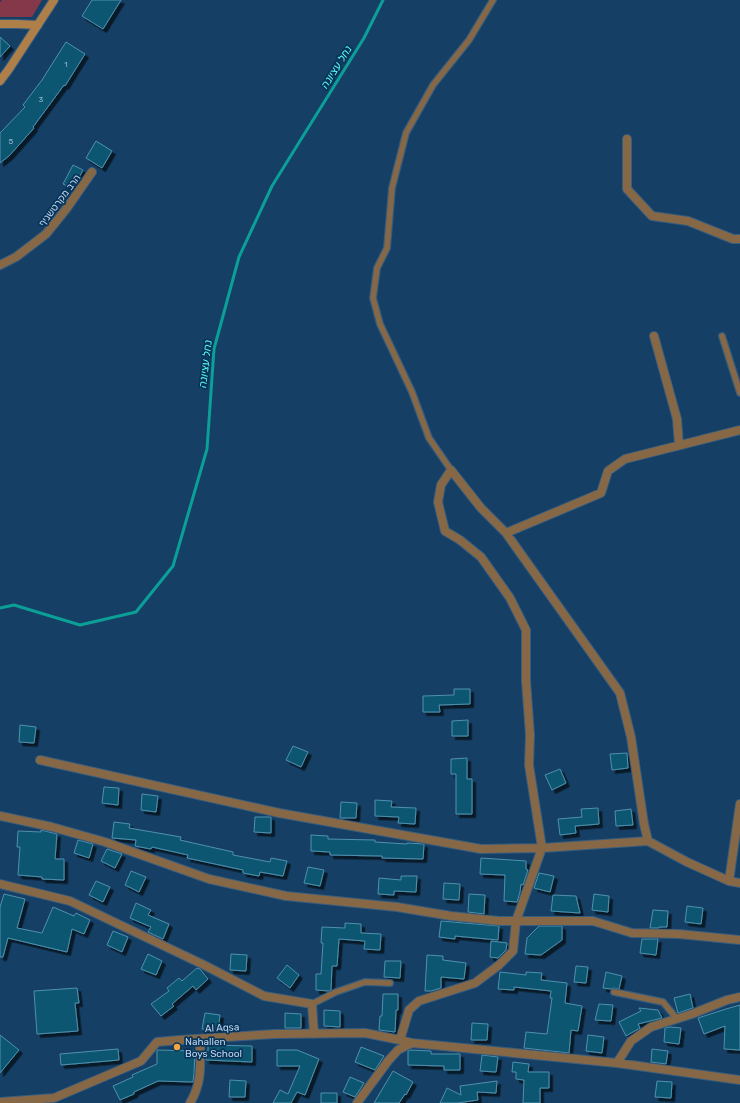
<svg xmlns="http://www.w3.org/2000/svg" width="740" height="1103" viewBox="0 0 740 1103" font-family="Rubik,'Noto Sans Hebrew',sans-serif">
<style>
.green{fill:#843849}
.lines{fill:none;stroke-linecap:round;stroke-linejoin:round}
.stream{stroke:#0c9f97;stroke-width:3}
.building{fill:#0e5772;stroke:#4f90ac;filter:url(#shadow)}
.lane-casing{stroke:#375d7f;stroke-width:8}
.street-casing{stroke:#375d7f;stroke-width:10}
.secondary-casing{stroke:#375d7f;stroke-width:10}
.lane{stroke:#866847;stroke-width:5.5}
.street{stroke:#866847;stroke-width:8}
.secondary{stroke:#ae7f49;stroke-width:8}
.poi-dot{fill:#f3a542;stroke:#083459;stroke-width:1.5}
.labels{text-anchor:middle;stroke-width:3.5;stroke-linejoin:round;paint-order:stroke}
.number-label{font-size:8px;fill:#93b6ce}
.street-label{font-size:10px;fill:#bfd5ec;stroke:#083459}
.poi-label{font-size:10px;fill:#bfd5ec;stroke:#083459;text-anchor:start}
.water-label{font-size:11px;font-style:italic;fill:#58f7ed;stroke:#083459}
</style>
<defs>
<filter id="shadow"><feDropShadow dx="3.5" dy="3.5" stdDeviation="0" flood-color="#0009"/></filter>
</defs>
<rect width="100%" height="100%" fill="#153f64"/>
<!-- green -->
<path class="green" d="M2 0H42L32 17H0V2Z"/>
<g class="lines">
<!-- stream -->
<path class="stream" d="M0 608 14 605 80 625 136 612 173 566 207 449 214 349 239 257 272 186 364 38 383 0"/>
</g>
<!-- building -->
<path class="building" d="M92 0H121L103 29 82 16Z
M0 37 10 46 0 57Z
M66 42 85 54 65 86 64 85 33 127 34 128 9 156 0 163V133L25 107 23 105 42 80Z
M96 141 112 151 102 168 86 158Z
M73 165 83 170 73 189 63 184Z
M454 689H470V704L439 705 440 712H423V696L454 695Z
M468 720V736H452V721Z
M20 725 36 727 34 743 19 742Z
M293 746 308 752 301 767 286 760Z
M627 753 628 768 612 770 610 754Z
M467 758V779H472V814H456V774H451V759Z
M560 769 566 783 552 790 545 775Z
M104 787 119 788 118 805 102 803Z
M142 794 158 796 156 812 141 810Z
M375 800 392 801 391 807 416 808 415 824 398 823 399 817 375 816Z
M341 802 357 803 356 818H340Z
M598 808 599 824 575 826 576 833 560 835 558 819 582 817 581 809Z
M631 809 633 825 616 826 615 811Z
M255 817H271V833L254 832Z
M114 822 130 824 129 828 181 837 180 840 233 852V855L270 862 271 858 287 861 283 876 260 872 259 876 243 873V870L187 858 188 855 152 847 151 849 135 846 136 840 112 838Z
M41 830 57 834 55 859H64V880L42 879V877L18 875 20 847H17L18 831 41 832Z
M311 835 328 836V839L375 840V842L407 844V843L424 844 423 859 382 858V856L330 855V852L311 851Z
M78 840 93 844 89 858 74 853Z
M107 849 122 854 115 868 101 861Z
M481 858 526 861V869L528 870 523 885 521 884 520 892 517 902 504 901 505 875 480 874Z
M308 867 324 870 320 886 304 883Z
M131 871 146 877 139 892 125 885Z
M539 873 554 876 550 892 534 888Z
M401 876H417L416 892 394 891V895L378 894 379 878 401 880Z
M96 881 110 887 103 902 89 895Z
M444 883 460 884 459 900 443 899Z
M4 894 25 899 17 928 42 933 53 907 74 916 76 913 90 920 84 934 72 929 67 952 8 938 3 957H0V907Z
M469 894 485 895 484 914 468 912Z
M594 894 609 896 608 912 592 910Z
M553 895 576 896 580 913 551 911Z
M136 903 151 910 148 915 169 924 163 939 148 932 151 927 130 918Z
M687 906 703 908 701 924 685 922Z
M653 910 668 911 667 927H659V928H650Z
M441 921 499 926 498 940 455 936V939L439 937Z
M345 923 361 924V933L381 934 380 950 364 949 365 941 339 939 337 966H332L331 990 329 991 316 990V974H321L323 943H321L322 927 345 928Z
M539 926H562V940L541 955 525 954 527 938Z
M113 931 128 937 122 952 107 945Z
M642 939H658L656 955 640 953Z
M491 941 507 943 506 950 498 958 490 957Z
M148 954 162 961 156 975 141 969Z
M231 954 247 955 246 971 230 970Z
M427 955 443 956V960L466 963 464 979 441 977V988L431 991H425Z
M385 961H401L400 978 384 977Z
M287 965 299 975 290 988 277 978Z
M576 966 588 967 586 983 574 982Z
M197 968 200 969 208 979 196 990 193 986 172 1004 174 1006 161 1016 151 1004 169 991 167 988 179 978 182 981Z
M500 972 526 975V972L542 973 541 980 567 983 565 1003 582 1006 578 1031 571 1030 569 1053 524 1048 526 1032 547 1034 552 998H550L551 991 514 987V990L498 989Z
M606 972 622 976 619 989 613 988 611 989 603 988Z
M77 988 79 1003H75L78 1031 37 1034 34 991Z
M383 994H398V1010H396L395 1032 379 1030 380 1016H382Z
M690 994 693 1008 678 1013 674 998Z
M599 1004 613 1005 611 1021 595 1020Z
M740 1005V1050L724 1049 725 1026 704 1034 698 1018 726 1009Z
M639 1008 658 1010 662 1018 638 1024 640 1028 626 1036 619 1022 641 1011Z
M324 1010 340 1011V1027L324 1026Z
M205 1013 220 1015 218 1031 202 1029Z
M285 1013 301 1014V1028H285Z
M472 1023 488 1024 487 1040H471Z
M670 1027 681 1028 679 1044 664 1042 665 1028Z
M0 1035 19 1050 0 1073Z
M588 1035 604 1037 602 1053 586 1051Z
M208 1045 252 1046V1062L206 1060V1051H208Z
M361 1047 384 1056 375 1070 355 1062Z
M118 1049 119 1060 61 1065 60 1054Z
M652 1049 668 1051 666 1064 651 1062Z
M157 1050 195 1051 194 1073 193 1082 158 1081 134 1092V1094L120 1100 113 1086 133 1077 132 1075 157 1064Z
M277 1050H297L319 1059 305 1095 297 1092 291 1103H273L280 1090 288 1094 300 1066H277Z
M410 1050 431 1051V1054H460V1070H444V1066L408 1065V1051Z
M482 1055 498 1057 496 1072 480 1071Z
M513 1062 529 1064 528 1072H549V1088H540V1103H523L524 1080 516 1079V1072H512Z
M393 1071 413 1082 406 1095 405 1094 399 1103H374Z
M350 1077 364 1083 355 1097 343 1092Z
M230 1080 246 1081 245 1097H229Z
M497 1081 496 1093 477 1092 478 1100 457 1103H440L447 1088 461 1095 460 1086Z
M657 1081 672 1082 671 1098 655 1097Z
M321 1093H337V1103H321Z"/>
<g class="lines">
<!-- lane casing -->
<g class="lane-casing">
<path id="lane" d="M722 336 740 393
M451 470 429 438 412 392 380 324 373 298 377 268 387 248 392 188 406 133 433 85 469 40 493 0
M614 992 663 1002 677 1019
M312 1004 336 992 365 982 390 983"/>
</g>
<!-- street casing -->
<g class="street-casing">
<path id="street" d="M627 139V189L652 216 688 221 733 239H740
M0 265 16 257 46 234 67 208 92 172
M654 336 677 419 679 445
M506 533 601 493 608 471 625 459 740 430
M40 760 279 813 481 849 542 848 648 841
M0 816 52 827 105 842 209 879 286 896 397 907 451 916 499 921H593L632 933 679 934 740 940
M729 881 740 804
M0 884 70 901 204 965 264 996 312 1004 314 1034
M400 1040 409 1010 419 1001 475 983 499 965 513 951 516 921 542 848 529 765 530 735 526 681V630L510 598 481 557 460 540 445 531 438 502 441 485 451 470 481 508 506 533 620 693 631 737 644 824 648 841 687 862 729 881 740 883
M617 1063 631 1041 651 1027 692 1014 727 1000 740 997
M0 1102 54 1098 141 1061 157 1042 179 1040 275 1034 365 1033 400 1040 412 1043
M190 1103C203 1082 200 1062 200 1039
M357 1103 388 1061 398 1050 412 1043 617 1063 740 1080"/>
</g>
<!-- secondary casing -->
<g class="secondary-casing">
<path id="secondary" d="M0 24H17L38 25
M0 81 9 69 54 0"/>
</g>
<!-- lane -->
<use href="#lane" class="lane"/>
<!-- street -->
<use href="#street" class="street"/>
<!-- secondary -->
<use href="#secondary" class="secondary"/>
</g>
<!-- markers -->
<circle class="poi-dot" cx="177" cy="1047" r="4"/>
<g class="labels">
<!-- number labels -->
<g class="number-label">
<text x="66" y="67">1</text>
<text x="41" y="102">3</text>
<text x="11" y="144">5</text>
</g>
<!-- street labels -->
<g class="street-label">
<text transform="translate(59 200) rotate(-53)" y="4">הרב מקרטשניף</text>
<text transform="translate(222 1027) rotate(-3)" y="4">Al Aqsa</text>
</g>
<!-- poi labels -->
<g class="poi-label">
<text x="185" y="1045">Nahallen<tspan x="185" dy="12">Boys School</tspan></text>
</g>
<!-- water labels -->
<g class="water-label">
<text transform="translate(336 67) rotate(-58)" y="4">נחל עציונה</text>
<text transform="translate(205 364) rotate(-83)" y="4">נחל עציונה</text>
</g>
</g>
</svg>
